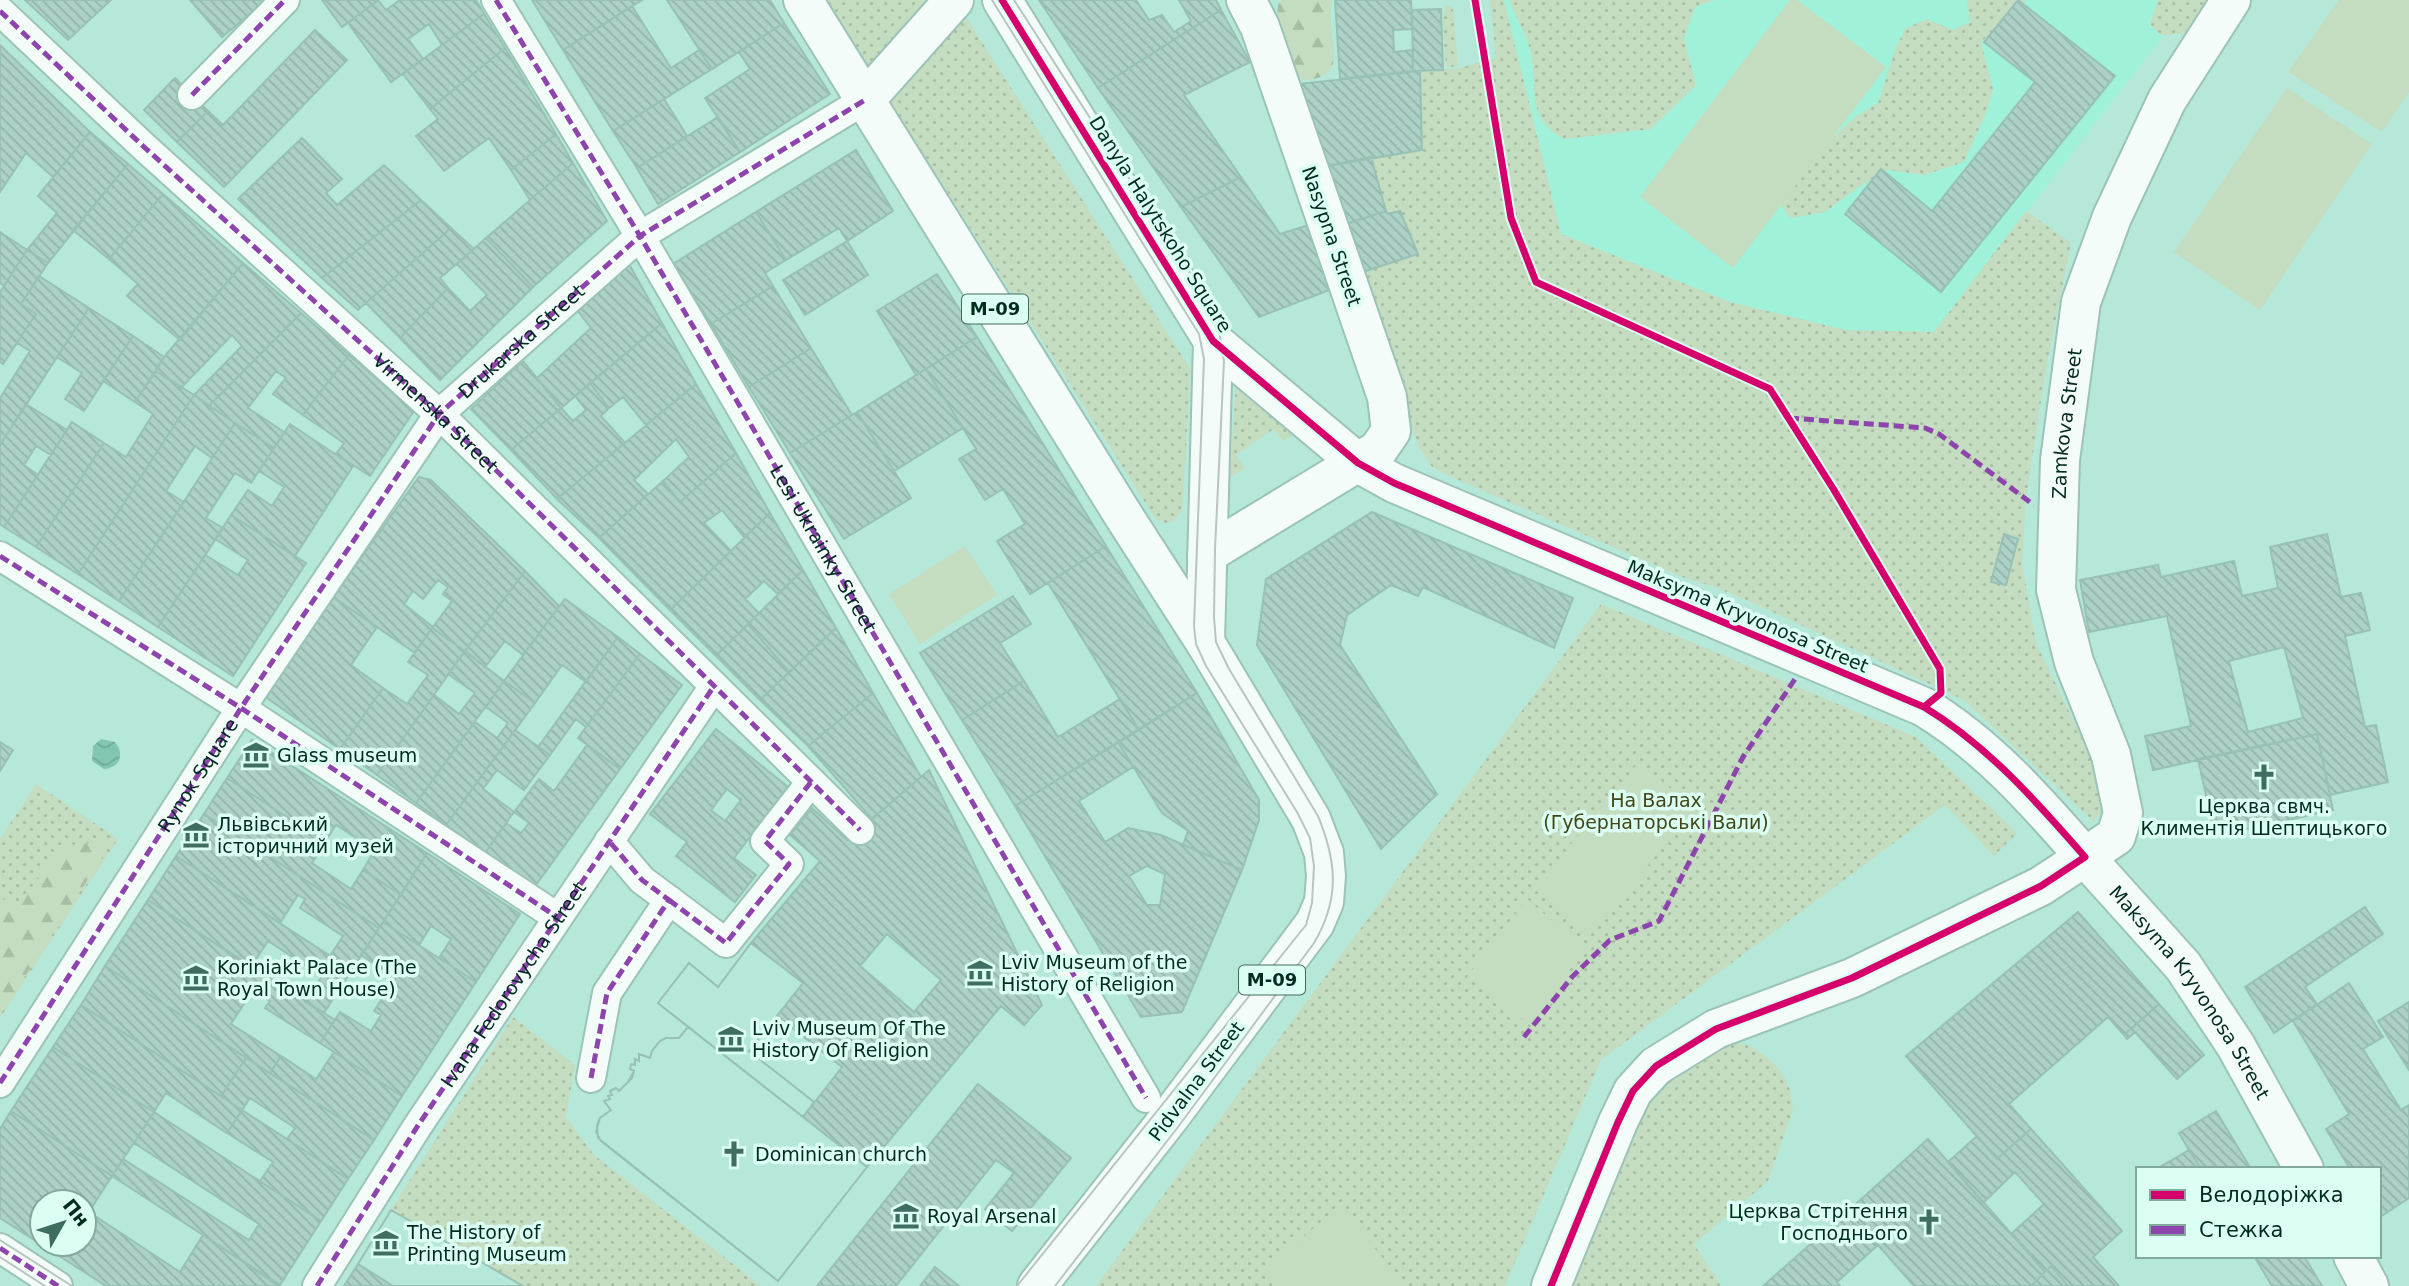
<svg xmlns="http://www.w3.org/2000/svg" width="2409" height="1286" viewBox="0 0 2409 1286" font-family="'DejaVu Sans',sans-serif">
<style>
.built{fill:#a0f1d9}
.green{fill:url(#green-dots)}
.forest{fill:url(#forest-firs)}
.pitch{fill:#c4dcbf}
.water{fill:url(#water-waves)}
.building{fill:url(#building-back-hatch);stroke:#98c1b5;stroke-width:2;fill-rule:evenodd}
.lines{fill:none;stroke-linecap:round;stroke-linejoin:round}
.pedestrian-casing{stroke:#9bc3b7;stroke-width:32}
.minor-casing{stroke:#9bc3b7;stroke-width:42}
.secondary-casing{stroke:#9bc3b7;stroke-width:42}
.primary-casing{stroke:#9bc3b7;stroke-width:42}
.pedestrian{stroke:#f4fcf9;stroke-width:28}
.minor{stroke:#f4fcf9;stroke-width:38}
.secondary{stroke:#f4fcf9;stroke-width:38}
.primary{stroke:#f4fcf9;stroke-width:38}
.tram{stroke:#b8c6c2;stroke-width:2}
.quiet{stroke:#8e44ad;stroke-width:5;stroke-dasharray:10 5;stroke-linecap:butt}
.cycleway-casing{stroke:#dcfff3;stroke-width:11}
.cycleway{stroke:#d6006c;stroke-width:7}
.labels{text-anchor:middle;stroke-width:7;stroke-linejoin:round;paint-order:stroke}
.shield{fill:#dcfff3;stroke:#426b60;stroke-width:2}
.shield-label{font-size:18px;font-weight:bold;fill:#002b21}
.street-label{font-size:19px;fill:#002b21;stroke:#dcfff3}
.poi-label{font-size:19px;fill:#002b21;stroke:#dcfff3;text-anchor:start}
.park-label{font-size:19px;fill:#434617;stroke:#dcfff3}
</style>
<defs>
<pattern id="green-dots" width="8" height="8" patternUnits="userSpaceOnUse" patternTransform="scale(1.75)"><rect width="8" height="8" fill="#c4dcbf"/><path d="M2 2h.1M6 6h.1" fill="none" stroke="#a7bda4" stroke-width="1.8" stroke-linecap="round"/></pattern>
<pattern id="forest-firs" width="22" height="20" patternUnits="userSpaceOnUse" patternTransform="scale(1.75)"><rect width="22" height="20" fill="#c4dcbf"/><path d="M5 1l3.5 6h-7zM16 11l3.5 6h-7z" fill="#a7bda4"/></pattern>
<pattern id="water-waves" width="16" height="10" patternUnits="userSpaceOnUse" patternTransform="scale(1.75)"><rect width="16" height="10" fill="#82c6b1"/><path d="M0 5q4-4 8 0t8 0" fill="none" stroke="#6eaa98"/></pattern>
<pattern id="building-back-hatch" width="6" height="6" patternUnits="userSpaceOnUse" patternTransform="scale(1.75)"><rect width="6" height="6" fill="#acd1c6"/><path d="M-1 5l2 2M0 0l6 6M5-1l2 2" fill="none" stroke="#92b4aa"/></pattern>
</defs>
<rect width="100%" height="100%" fill="#b6e8d9"/>
<!-- built -->
<path class="built" d="M1504 0H2191L1934 332 1845 330 1730 302 1561 234Z"/>
<!-- green -->
<path class="green" d="M825 0H955L1191 370 1182 511 1173 522 1164 523 1155 518Z
M1490 0H1504L1561 234 1730 302 1845 330 1934 332 2026 211 2071 243 2047 363 2026 497 2022 563 2036 643 2104 784 2106 808 2093 821 1964 700 1753 603 1715 587 1687 579 1463 482 1432 467 1418 446 1363 272 1418 254 1400 212 1388 214 1386 211 1371 157 1422 149 1420 71 1460 68 1496 58Z
M1509 0H1715L1695 7 1684 39 1696 85 1651 129 1565 139C1522 118 1540 84 1529 46 1524 30 1515 16 1509 0Z
M1967 0H2026L1981 42 1993 89 1986 113 1964 162 1924 175 1888 170 1859 187 1825 212 1790 218 1781 205V174L1827 143 1855 117 1878 103 1896 47 1906 28 1927 19 1953 30 1970 22Z
M2158 0H2215L2190 33 2160 35 2150 24Z
M1449 6 1453 9 1458 65 1452 67 1446 65C1444 46 1442 26 1445 7Z
M1236 382 1295 433 1283 441 1274 429 1236 455 1245 468 1230 478Z
M1601 604 1916 737 2017 833 1994 856 1945 805 1601 1060 1505 1286H1096Z
M36 784 118 839 0 1018V839Z
M513 1017 575 1065 566 1117 594 1155 761 1286H523L391 1210Z
M1730 1042 1750 1046 1767 1057 1782 1072 1790 1090 1793 1110 1768 1181 1694 1244 1721 1286H1568L1606 1175 1658 1078Z"/>
<!-- forest -->
<path class="forest" d="M1282 0H1332C1323 36 1356 78 1303 80L1297 75 1277 17 1278 5Z
M113 841 0 1015V898L19 905 61 846Z"/>
<!-- pitch -->
<path class="pitch" d="M1790 0H1797L1886 67 1733 268 1640 197Z
M2339 0H2409V92L2382 132 2288 72Z
M2287 88 2372 144 2260 310 2174 252Z
M965 546 997 595 920 644 889 594Z
M1639 762 1695 809 1590 935 1534 889Z
M1527 899 1583 947 1536 1030 1467 977Z
M1340 1206 1406 1286H1282L1266 1268Z"/>
<!-- water -->
<path class="water" d="M101 739 115 742C125 754 120 768 104 769L92 761 93 746Z"/>
<!-- building -->
<path class="building" d="M25 0H111L68 40Z
M190 0H267L222 37Z
M322 0H378L342 27Z
M378 0 386 10 400 0H476L484 14 442 45 429 24 408 39 423 59 391 82 348 23Z
M532 0H642L563 50Z
M667 0H770L784 23 712 69Z
M1039 0H1136L1149 20 1162 15 1174 32 1191 21 1179 0H1216L1221 10 1098 88Z
M1335 0H1411L1412 29 1393 30 1394 52 1413 50V71L1340 79Z
M2018 0 2115 76 1941 292 1845 214 1881 169 1932 211 2035 82 1984 42Z
M632 6 671 68 699 50 712 69 613 131 563 50Z
M1441 9 1443 70 1413 71 1412 10Z
M1221 10 1250 62 1184 95 1241 177 1181 207 1098 88Z
M484 14 505 48 430 109 403 74Z
M784 23 830 94 740 152 705 98 750 69 739 52Z
M315 30 347 60 224 187 177 142 208 111 223 125Z
M0 45 90 132 53 177 26 153 0 192Z
M505 48 556 134 511 170 489 138 444 171 416 136 438 119 430 109Z
M1420 71 1422 150 1327 166 1298 84Z
M175 78 208 111 177 142 144 110Z
M664 99 687 136 637 168 613 131Z
M718 117 740 152 658 204 637 168Z
M90 132 128 164 48 263 27 250 57 213 38 196Z
M556 134 573 163 530 200 511 170Z
M302 138 342 179 326 193 337 205 384 165 421 200 322 278 238 199Z
M856 150 893 211 847 241 839 228 786 260 756 212Z
M1371 157 1386 211 1346 224 1327 166Z
M573 163 607 221 533 287 486 238Z
M128 164 163 194 109 259 73 230Z
M1241 177 1280 234 1312 224 1335 288 1259 317 1181 207Z
M163 194 243 263 180 340 127 296 138 284 109 259Z
M421 200 451 228 358 310 322 278Z
M1386 211 1388 214 1400 211 1418 254 1363 272 1346 224Z
M756 212 786 260 765 273 773 286 711 324 673 264Z
M451 228 474 249 440 278 448 288 400 338 366 303Z
M0 232 27 250 4 286 0 283Z
M486 238 533 287 440 380 400 338 448 288 470 311 487 295 457 264Z
M847 241 868 275 805 315 783 280Z
M27 250 48 263 21 304 36 314 3 364 0 362V292Z
M243 263 301 313 209 406 194 395 242 346 232 335 181 388 156 371 164 357Z
M629 264 662 323 561 408 537 378 591 328 578 311Z
M937 274 977 337 916 375 877 311Z
M39 276 89 308 0 445V398L30 351 17 343 36 314 21 304Z
M773 286 811 348 749 387 711 324Z
M89 308 133 336 84 411 65 399 82 373 57 357Z
M301 313 349 355 303 415 273 394 286 378 276 371 248 408 284 432 274 448 209 406Z
M662 323 696 384 646 425 623 397 609 408 590 383Z
M133 336 164 357 135 402 103 381Z
M977 337 1106 546 1030 594 997 541 1025 524 1003 489 985 500 959 459 976 449 926 369Z
M811 348 852 415 790 453 749 387Z
M349 355 414 411 370 476 336 454 344 443 303 415Z
M523 361 561 408 511 450 471 409Z
M926 369 963 428 894 471 857 412Z
M156 371 194 395 78 574 36 547 104 443 126 457 153 414 135 402Z
M590 383 609 408 601 416 625 443 557 499 511 450 561 408 573 421 586 410 575 396Z
M696 384 736 453 680 502 663 481 689 457 676 439 634 480 648 494 599 538 557 499Z
M194 395 235 423 212 458 195 446 166 491 184 502 119 601 78 574Z
M26 404 67 430 51 455 36 446 24 465 38 475 4 527 0 524V445Z
M857 412 911 498 844 539 790 453Z
M72 422 104 443 36 547 4 527Z
M235 423 274 448 251 483 235 473 206 518 223 528 158 627 119 601Z
M290 424 353 466 295 556 231 515 248 490 272 506 284 487 259 471Z
M736 453 770 513 744 537 722 510 704 523 731 551 670 610 599 538 663 481 680 502Z
M419 477 431 480 525 571 465 651 432 628 415 653 333 597ZM438 580 448 587 443 594 452 601 433 627 404 604 413 591 423 599Z
M1372 512 1573 598 1554 648 1423 587 1418 596 1391 585 1347 615 1340 645 1437 794 1381 849 1257 645 1266 579Z
M770 513 803 570 778 594 764 581 745 599 759 613 716 656 670 610Z
M231 515 306 563 233 676 158 627 205 555 238 575 248 560 215 539Z
M2004 534 2018 539 2006 585 1991 582Z
M2327 534 2341 597 2361 593 2370 630 2345 636 2365 727 2376 725 2388 782 2330 795 2317 734 2153 770 2145 736 2191 726 2167 616 2089 632 2080 580 2158 565 2161 577 2234 561 2242 596 2278 588 2270 547ZM2284 647 2303 718 2248 732 2229 661Z
M1106 546 1197 693 1139 730 1048 583Z
M803 570 836 628 789 672 748 624Z
M525 571 559 606 523 655 505 641 485 667 465 651Z
M1013 596 1031 624 1000 643 1024 681 962 720 920 653Z
M333 597 377 627 351 665 383 688 340 749 264 696Z
M565 599 618 637 586 682 562 665 535 703 504 681Z
M748 624 789 672 760 700 716 656Z
M432 628 465 651 377 775 340 749 383 688 407 704 428 675 408 662Z
M836 628 873 693 808 746 760 700Z
M618 637 640 654 586 727 576 719 550 755 538 747Z
M465 651 504 681 416 803 377 775 434 695 459 714 475 693 448 674Z
M640 654 682 685 620 769 578 738Z
M504 681 535 703 446 825 416 803 475 722 497 738 508 723 486 707Z
M1024 681 1058 737 1120 699 1139 730 1015 806 962 720Z
M873 693 921 777 872 819 808 746Z
M1197 693 1259 800V820L1242 870 1183 845 1188 831 1162 813 1118 742Z
M716 729 788 787 734 858 756 875 735 902 676 856 687 842 650 814ZM727 789 741 800 725 821 711 810Z
M515 730 550 755 524 790 497 770 483 789 514 812 485 853 446 825Z
M2317 734 2333 810 2215 836 2198 759Z
M252 740 427 853 401 895 363 870 375 850 336 825 325 842 227 778Z
M0 742 13 750 0 771Z
M1118 742 1133 767 1079 801 1105 842 1128 828 1161 835 1242 870 1182 1012 1141 1017 1015 806ZM1147 866 1165 874 1160 905H1147L1129 876Z
M587 745 620 769 533 889 485 853 506 823 521 833 529 823 514 812 539 779 554 791Z
M929 770 1042 1005 1024 1025 1001 1006 867 1167 803 1117 842 1067 777 1016 803 983 751 943 820 861 790 835 812 808 847 840ZM887 934 941 980 914 1012 860 966Z
M227 778 325 842 312 863 351 889 363 870 401 895 379 928 204 814Z
M204 814 379 928 352 970 330 956 343 936 300 908 305 899 298 895 280 923 176 856Z
M427 853 520 914 476 982 439 958 451 939 431 926 419 945 383 922Z
M176 856 352 970 324 1013 305 1002 322 976 268 941 251 967 148 900Z
M148 900 335 1020 320 1043 265 1008 270 1001 253 990 231 1024 281 1056 270 1073 105 966Z
M2365 907 2383 934 2305 987 2317 1004 2274 1033 2245 987Z
M2078 912 2159 1004 2124 1035 2108 1017 2009 1104 2031 1129 1997 1159 1906 1056Z
M383 922 476 982 402 1096 320 1043 340 1012 371 1031 381 1015 374 1011 396 978 361 955Z
M751 943 803 983 749 1051 814 1102 803 1117 867 1167 778 1281 601 1141 596 1132 600 1118 611 1110 604 1101 610 1099 608 1096 612 1095 610 1091 616 1088 619 1091 628 1082 634 1071 630 1069 631 1064 635 1065V1059L639 1061V1054L650 1058 652 1051 660 1041 666 1038H679L688 1027 658 1003 689 963 718 987Z
M751 943 803 983 749 1051 814 1102 803 1117 658 1003 689 963 718 987Z
M105 966 246 1058 221 1096 81 1005Z
M2349 983 2383 1037 2363 1049 2401 1110 2409 1105V1198L2380 1217 2379 1169H2350L2326 1129 2349 1114 2293 1021Z
M2409 1002V1070L2378 1021Z
M2159 1004 2204 1055 2177 1079 2135 1032 2127 1039 2124 1035Z
M81 1005 242 1110 227 1133 166 1093 154 1112 53 1047Z
M688 1027 867 1167 778 1281 598 1138 597 1125 600 1118 611 1110 604 1101 610 1099 608 1096 612 1095 610 1091 616 1088 619 1091 632 1078 634 1071 630 1069 631 1064 635 1065V1059L639 1061V1054L650 1058 652 1051 660 1041 666 1038H679Z
M53 1047 154 1112 112 1176 11 1111Z
M334 1052 402 1096 374 1140 270 1073 281 1056 316 1079Z
M246 1058 374 1140 348 1179 287 1139 295 1128 250 1098 242 1110 221 1096Z
M978 1084 1071 1158 1012 1231 985 1209 1014 1173 996 1160 896 1286H817Z
M242 1110 348 1179 321 1221 260 1181 273 1162 227 1133Z
M11 1111 112 1176 89 1212 180 1272 203 1235 279 1286H106L0 1218V1129ZM42 1202H84V1244H42Z
M2216 1111 2251 1169H2201L2189 1150 2179 1133Z
M154 1112 321 1221 280 1285 112 1176 123 1159 249 1240 259 1224 134 1143Z
M2031 1129 2122 1231 2093 1257 2119 1286H2068L2051 1266 2045 1272 2012 1233 2044 1204 2015 1172 1983 1203 1948 1162 1977 1136 1997 1159Z
M1928 1139 2045 1272 2031 1286H1914L1848 1211Z
M2189 1150 2201 1169H2161L2160 1167Z
M391 1210 523 1286H393L358 1264Z
M391 1210 523 1286H393L358 1264Z
M1848 1211 1878 1245 1837 1282 1840 1286H1763Z
M2254 1256H2304L2322 1286H2272Z
M358 1264 393 1286H344Z
M2051 1266 2068 1286H2031Z
M935 1267 959 1286H920Z"/>
<g class="lines">
<!-- pedestrian casing -->
<g class="pedestrian-casing">
<g id="pedestrian">
<path id="s1" d="M496 0 640 236 1146 1098"/>
<path id="s2" d="M0 11 143 146 439 414 860 830"/>
<path d="M192 95 285 0"/>
<path d="M0 556 241 708 557 917"/>
<path d="M669 900 726 943 789 864 765 841 811 782"/>
<path d="M591 1078 607 993 669 900 642 880 609 841"/>
<path id="s3" d="M0 1083 241 708 439 414 640 236 865 100"/>
<path d="M0 1248 58 1286"/>
<path d="M317 1286 417 1127 714 686"/>
</g>
</g>
<!-- minor casing -->
<g class="minor-casing">
<g id="minor">
<path d="M865 100 954 0"/>
<path d="M1207 555 1215 549 1378 450 1391 431 1387 397 1260 27 1246 0"/>
<path d="M1205 642 1213 341"/>
<path id="s4" d="M2085 857 2116 836 2123 813 2111 755 2074 662 2056 590 2060 460 2081 302 2112 217 2167 100 2231 0"/>
</g>
</g>
<!-- secondary casing -->
<g class="secondary-casing">
<g id="secondary">
<path id="s5" d="M2085 857 2183 966 2236 1046 2304 1169"/>
<path d="M2353 1256 2369 1286"/>
</g>
</g>
<!-- primary casing -->
<g class="primary-casing">
<path id="primary" d="M803 0 1125 518 1205 642 1311 819 1324 853 1326 876 1324 902 1315 923 1169 1118 1037 1286
M1002 0 1213 341 1358 463 1394 483 1924 707C1987 745 2037 802 2085 857L2041 886 1852 978 1716 1029 1656 1066 1633 1091 1618 1122 1551 1286"/>
</g>
<!-- pedestrian -->
<use href="#pedestrian" class="pedestrian"/>
<!-- minor -->
<use href="#minor" class="minor"/>
<!-- secondary -->
<use href="#secondary" class="secondary"/>
<!-- primary -->
<use href="#primary" class="primary"/>
<!-- tram -->
<path class="tram" d="M992 0 1199 334 1204 359 1194 626 1196 644 1206 666 1297 812 1310 838 1314 866 1312 903 1306 925 1017 1286
M1014 0 1199 287 1217 319 1224 361 1215 549 1214 617 1216 642 1229 669 1318 816C1337 862 1340 899 1314 943L1178 1127 1055 1286
M0 1240 72 1286
M0 1257 45 1286"/>
<!-- quiet -->
<g class="quiet">
<path d="M496 0 640 236 1146 1098"/>
<path d="M0 11 143 146 439 414 860 830"/>
<path d="M192 95 285 0"/>
<path d="M1789 418 1925 428 1939 434 2034 505"/>
<path d="M0 556 241 708 557 917"/>
<path d="M669 900 726 943 789 864 765 841 811 782"/>
<path d="M1524 1037 1572 977 1610 940 1659 921 1743 757 1797 676"/>
<path d="M591 1078 607 993 669 900 642 880 609 841"/>
<path d="M0 1083 241 708 439 414 640 236 865 100"/>
<path d="M0 1248 58 1286"/>
<path id="s6" d="M317 1286 417 1127 714 686"/>
</g>
<!-- cycleway casing -->
<g class="cycleway-casing">
<path id="cycleway" d="M1002 0 1213 341 1358 463 1394 483 1924 707C1987 745 2037 802 2085 857L2041 886 1852 978 1716 1029 1656 1066 1633 1091 1618 1122 1551 1286
M1475 0 1511 218 1536 282 1770 389 1834 490 1940 669 1941 693 1924 707"/>
</g>
<!-- cycleway -->
<use href="#cycleway" class="cycleway"/>
</g>
<!-- icons -->
<defs>
<g id="museum-bare" transform="scale(2.1)"><path d="M0-6L6-3V-2H-6V-3ZM-5-1h2V3h-2ZM-1-1h2V3h-2ZM3-1h2V3H3ZM-6 4H6V6H-6Z" fill="#406d61" stroke="#dcfff3" stroke-width="2.5" paint-order="stroke"/></g>
<g id="church-bare" transform="scale(2.1)"><path d="M-1.2-6h2.4v3.5h3.3v2.4h-3.3V6h-2.4V-.1h-3.3v-2.4h3.3Z" fill="#406d61" stroke="#dcfff3" stroke-width="2.5" paint-order="stroke"/></g>
</defs>
<g fill-rule="evenodd">
<use href="#museum-bare" x="256" y="755"/>
<use href="#church-bare" x="2264" y="777"/>
<use href="#museum-bare" x="196" y="835"/>
<use href="#museum-bare" x="980" y="973"/>
<use href="#museum-bare" x="196" y="978"/>
<use href="#museum-bare" x="731" y="1039"/>
<use href="#church-bare" x="734" y="1154"/>
<use href="#museum-bare" x="906" y="1216"/>
<use href="#church-bare" x="1929" y="1222"/>
<use href="#museum-bare" x="386" y="1243"/>
</g>
<g class="labels">
<!-- shield labels -->
<g class="shield">
<rect x="962" y="294.5" width="66" height="29" rx="5"/>
<rect x="1239" y="965.5" width="66" height="29" rx="5"/>
</g>
<g class="shield-label">
<text x="995" y="315">М-09</text>
<text x="1272" y="986">М-09</text>
</g>
<!-- street labels -->
<g class="street-label">
<text transform="translate(1161 224) rotate(58)" y="7">Danyla Halytskoho Square</text>
<text transform="translate(1332 236) rotate(71)" y="7">Nasypna Street</text>
<text dy="7" stroke="none"><textPath href="#s3" startOffset="910">Drukarska Street</textPath></text>
<text dy="7" stroke="none"><textPath href="#s2" startOffset="593">Virmenska Street</textPath></text>
<text dy="7" stroke="none"><textPath href="#s4" startOffset="462">Zamkova Street</textPath></text>
<text dy="7" stroke="none"><textPath href="#s1" startOffset="639">Lesi Ukrainky Street</textPath></text>
<text transform="translate(1748 616) rotate(23)" y="7">Maksyma Kryvonosa Street</text>
<text dy="7" stroke="none"><textPath href="#s3" startOffset="366">Rynok Square</textPath></text>
<text dy="7" stroke="none"><textPath href="#s6" startOffset="360">Ivana Fedorovycha Street</textPath></text>
<text dy="7" stroke="none"><textPath href="#s5" startOffset="172">Maksyma Kryvonosa Street</textPath></text>
<text transform="translate(1196 1081) rotate(-53)" y="7">Pidvalna Street</text>
</g>
<!-- poi labels -->
<g class="poi-label">
<text x="277" y="762">Glass museum</text>
<text x="2264" y="813" text-anchor="middle">Церква свмч.<tspan x="2264" dy="22">Климентія Шептицького</tspan></text>
<text x="217" y="831">Львівський<tspan x="217" dy="22">історичний музей</tspan></text>
<text x="1001" y="969">Lviv Museum of the<tspan x="1001" dy="22">History of Religion</tspan></text>
<text x="217" y="974">Koriniakt Palace (The<tspan x="217" dy="22">Royal Town House)</tspan></text>
<text x="752" y="1035">Lviv Museum Of The<tspan x="752" dy="22">History Of Religion</tspan></text>
<text x="755" y="1161">Dominican church</text>
<text x="1908" y="1218" text-anchor="end">Церква Стрітення<tspan x="1908" dy="22">Господнього</tspan></text>
<text x="927" y="1223">Royal Arsenal</text>
<text x="407" y="1239">The History of<tspan x="407" dy="22">Printing Museum</tspan></text>
</g>
<!-- park labels -->
<g class="park-label">
<text x="1656" y="807">На Валах<tspan x="1656" dy="22">(Губернаторські Вали)</tspan></text>
</g>
</g>
<!-- legend -->
<rect x="2136" y="1167" width="245" height="91" fill="#dcfff3" stroke="#84aa9f" stroke-width="2"/>
<rect x="2150" y="1190" width="35" height="10" fill="#d6006c" stroke="#84aa9f" stroke-width="2"/>
<text x="2199" y="1202" font-size="21" fill="#002b21">Велодоріжка</text>
<rect x="2150" y="1225" width="35" height="10" fill="#8e44ad" stroke="#84aa9f" stroke-width="2"/>
<text x="2199" y="1237" font-size="21" fill="#002b21">Стежка</text>
<!-- north arrow -->
<g transform="translate(63 1223) rotate(51)"><circle r="33" fill="#dcfff3" stroke="#84aa9f" stroke-width="2"/>
<path d="M0-5L12 26L0 18L-12 26Z" fill="#406d61"/>
<text y="-10" font-size="19" font-weight="bold" text-anchor="middle" fill="#002b21">Пн</text>
</g>
</svg>
